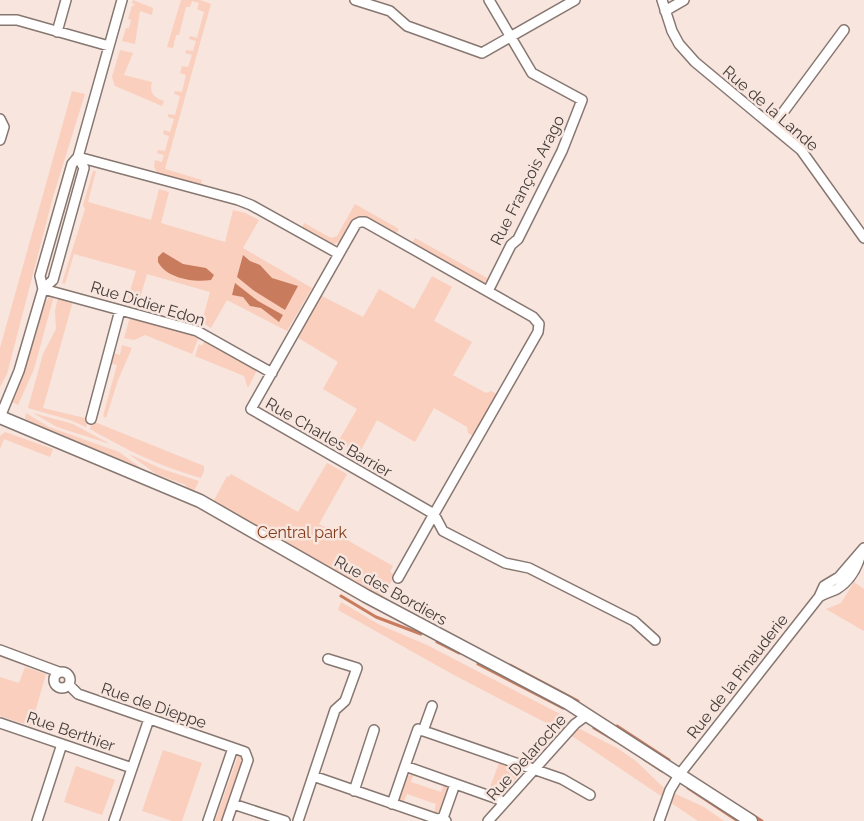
<svg xmlns="http://www.w3.org/2000/svg" width="864" height="821" viewBox="0 0 864 821" font-family="Raleway,sans-serif">
<style>
.green{fill:#facfbd}
.water{fill:#c87c5d}
.lines{fill:none;stroke-linecap:round;stroke-linejoin:round}
.stream{stroke:#c87c5d;stroke-width:3}
.street-casing{stroke:#877771;stroke-width:12}
.secondary-casing{stroke:#877771;stroke-width:15}
.street{stroke:#fff;stroke-width:9}
.secondary{stroke:#fff;stroke-width:12}
.labels{text-anchor:middle;stroke-width:5;stroke-linejoin:round;paint-order:stroke}
.street-label{font-size:16px;fill:#423b38;stroke:#f7e5de}
.park-label{font-size:16px;fill:#813a19;stroke:#f7e5de}
</style>
<rect width="100%" height="100%" fill="#f7e5de"/>
<!-- green -->
<path class="green" d="M133 0 153 8 152 15 140 11 135 44 122 41 126 28H129L131 20 128 19 132 6 135 5 132 3Z
M181 0H200L211 4 165 169 202 180 201 186 158 174 154 167 155 160 162 162 164 155 157 153 158 150 165 151 169 136 163 134 164 130 170 132 174 119 168 117V114L175 115 180 96 174 94 175 91 182 92 186 75 180 73 182 66 188 67 192 55 185 53 186 50 193 51 196 41 189 39 190 36 197 38 204 12 197 9 199 3 192 1 190 7H186L179 35H176L173 48 167 47Z
M120 50 133 53 124 75 152 82C149 93 154 98 164 101L162 106 115 86 112 77Z
M72 91 85 94 53 197 7 374 0 387V348Z
M93 171H96L88 202 151 220 159 189 169 192 161 223 225 242 233 210 245 213 259 220 243 248 312 288 287 331 227 300 211 328 202 322 210 292 147 274 138 305 127 302 136 271 74 254 65 284 62 283 85 209 83 205Z
M355 204 399 229 396 234 362 216C346 218 347 250 327 243 319 240 310 233 302 229L304 223 331 238 337 236Z
M415 238 489 279 484 283 481 282 412 243Z
M432 276 452 287 434 321 472 342 453 375 486 393 491 391 497 394 473 436 468 433 467 427 434 408 415 442 377 420 359 454 338 442 357 409 323 389 338 362 297 337 320 295 363 317 379 289 414 309Z
M50 296H54L34 369 18 405 12 402 13 399 24 371 43 305Z
M58 297 73 301 43 408 89 419 86 427 70 420 28 408 43 354 56 329 55 311Z
M130 317 199 337 192 354 145 335 134 340 124 338Z
M205 340 257 370 248 388 244 376 195 356 199 344 202 346Z
M122 345 132 348 118 380 106 418 103 416 117 365 110 363 113 353 120 355Z
M26 413 49 427 119 452 148 473 92 451 25 419Z
M33 413 73 424 110 444 57 427Z
M92 421 204 466V471L201 478C161 467 125 449 90 429Z
M5 432 53 449 50 457 4 439 0 449V436Z
M129 454 162 469 199 481 194 491 186 487V485L156 474Z
M327 463 347 474 319 524 393 566 390 572 395 575 381 600 213 502 227 476 229 477 231 474 298 512Z
M854 582 864 589V631L826 609 841 603Z
M341 602 380 625 427 645 562 715 574 726 617 748 636 761 665 789 704 807 724 821H698L575 738 454 675 338 610Z
M25 667 46 674 31 726 0 716V677L19 683Z
M163 750 202 763 182 821H172L142 811Z
M240 754 244 758 223 821H215L238 756Z
M499 763 519 770 520 773 505 793 489 790Z
M76 766 115 780 102 815 64 802Z
M414 773 411 782 441 792 444 784 448 789 438 813H434L436 804 407 794 403 803 400 801 399 797 406 777Z"/>
<!-- water -->
<path class="water" d="M163 252 183 264 206 268 214 275 211 280C194 283 166 278 158 262V257Z
M243 255 250 261 260 265 272 278 298 286 285 310 253 290 237 277Z
M235 283 258 301 283 315 279 322 261 308 250 306 243 297 232 295Z"/>
<g class="lines">
<!-- stream -->
<path class="stream" d="M341 596 376 617 421 634
M437 642 459 653
M478 664 563 708
M510 665 578 701
M617 726 669 760
M594 728 616 741
M644 759 662 771
M688 788 738 821
M751 814 762 821"/>
<!-- street casing -->
<g class="street-casing">
<path id="street" d="M355 0 390 11 407 26 482 53 575 0
M662 0 672 31 679 44 695 62 801 150 864 238
M665 11 684 0
M0 20H17L109 46
M57 32 66 0
M0 119 4 127 0 140
M773 126 844 30
M78 157 238 200 251 205 339 254
M360 222H365L533 317 539 324 538 332 434 514 251 409 356 224Z
M43 289 197 331 272 373
M43 289 53 280 84 168 78 157
M488 291 511 245 518 239 562 151 582 100 532 73 489 0
M0 417 19 371 43 289 40 276 72 164 78 157 122 0
M91 419 120 310
M434 514 443 531 505 563 529 568 634 621 655 640
M398 578 434 514
M819 597C825 593 831 592 837 589 850 581 856 570 860 557
M0 650 59 672
M54 680a8 8 0 1 1 16 0a8 8 0 1 1-16 0Z
M69 685 78 694 245 752 248 760 227 821
M0 723 132 768
M423 731 432 706
M405 766 418 729 562 779 590 795
M313 776 437 819 443 818 446 821
M354 791 374 730
M233 804 285 821
M392 804 405 766 498 799 504 803
M443 818 455 784
M37 821 62 744
M114 821 149 719
M208 821 233 748
M298 821 335 710 345 701 357 668 328 659
M488 821 575 724 587 715
M659 821 670 790 679 775 819 597 824 586 839 577 864 548"/>
</g>
<!-- secondary casing -->
<g class="secondary-casing">
<path id="secondary" d="M0 417 200 501 366 596 568 703 751 821"/>
</g>
<!-- street -->
<use href="#street" class="street"/>
<!-- secondary -->
<use href="#secondary" class="secondary"/>
</g>
<g class="labels">
<!-- street labels -->
<g class="street-label">
<text transform="translate(771 108) rotate(41)" y="6">Rue de la Lande</text>
<text transform="translate(527 180) rotate(-63)" y="6">Rue François Arago</text>
<text transform="translate(148 303) rotate(17)" y="6">Rue Didier Edon</text>
<text transform="translate(329 437) rotate(30)" y="6">Rue Charles Barrier</text>
<text transform="translate(391 590) rotate(29)" y="6">Rue des Bordiers</text>
<text transform="translate(737 676) rotate(-52)" y="6">Rue de la Pinauderie</text>
<text transform="translate(154 705) rotate(19)" y="6">Rue de Dieppe</text>
<text transform="translate(71 731) rotate(19)" y="6">Rue Berthier</text>
<text transform="translate(526 757) rotate(-48)" y="6">Rue Delaroche</text>
</g>
<!-- park labels -->
<g class="park-label">
<text x="302" y="538">Central park</text>
</g>
</g>
</svg>
